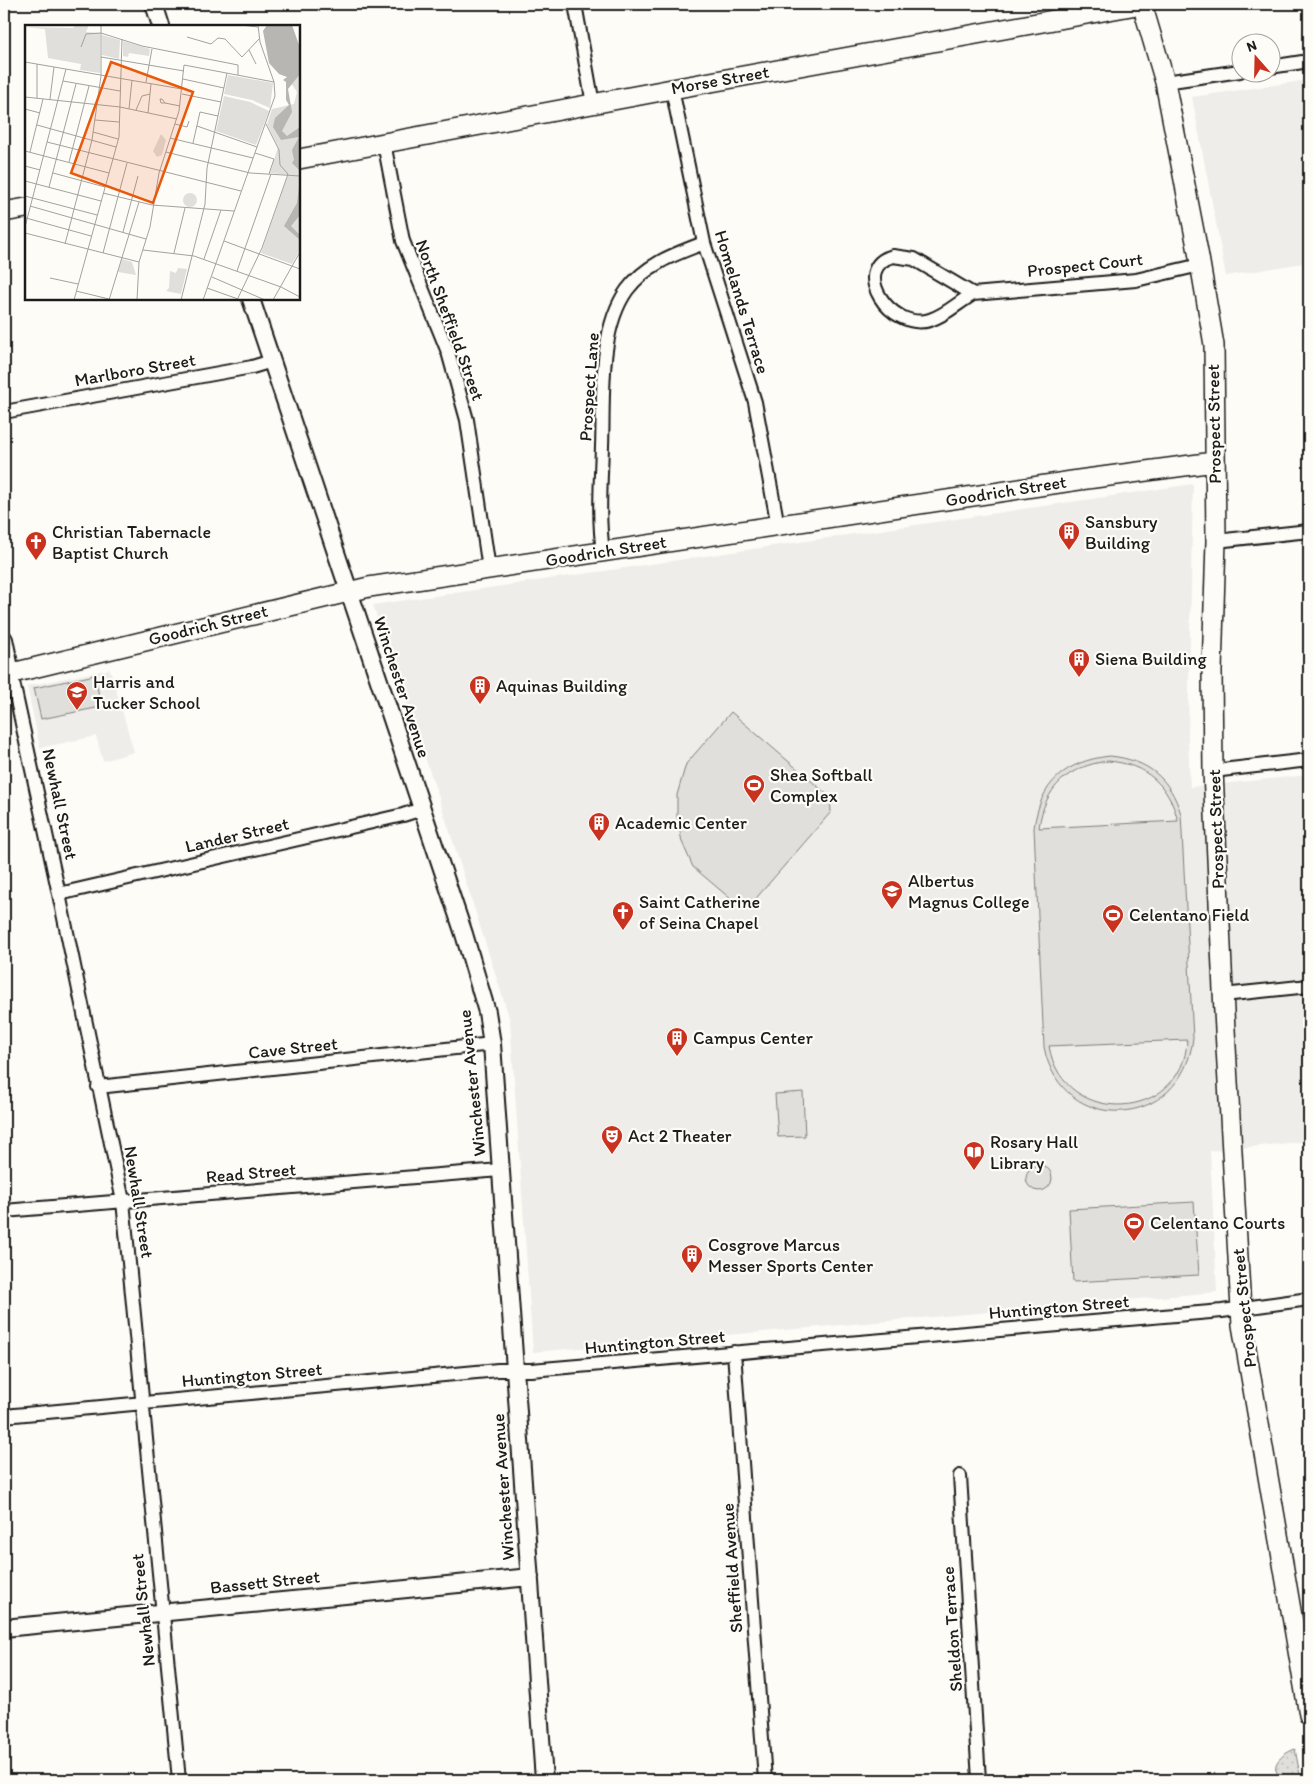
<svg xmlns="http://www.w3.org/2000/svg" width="1313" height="1784" viewBox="0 0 1313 1784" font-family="Itim,sans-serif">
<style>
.built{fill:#eeede9}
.grass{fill:url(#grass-dots);stroke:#7e7e7c}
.green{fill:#e0dfdb;stroke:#7e7e7c;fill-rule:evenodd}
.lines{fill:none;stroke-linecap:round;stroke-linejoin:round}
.minor-casing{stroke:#1c1c1c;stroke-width:16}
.tertiary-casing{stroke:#1c1c1c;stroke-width:20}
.secondary-casing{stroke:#1c1c1c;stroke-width:22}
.minor{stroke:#fdfcf7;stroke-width:12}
.tertiary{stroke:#fdfcf7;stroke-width:16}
.secondary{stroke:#fdfcf7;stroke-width:19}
.labels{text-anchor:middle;stroke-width:4.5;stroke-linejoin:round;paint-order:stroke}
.street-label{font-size:18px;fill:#1c1c1c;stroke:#fdfcf7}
.poi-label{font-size:18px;fill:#1c1c1c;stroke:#fdfcf7;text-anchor:start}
.inset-road{fill:none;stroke:#a3a29f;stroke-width:1}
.view{fill:#e8590c;fill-opacity:0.15;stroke:#e8590c;stroke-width:2.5}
.inset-edge{fill:none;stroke:#1c1c1c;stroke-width:2.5}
</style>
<defs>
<pattern id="grass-dots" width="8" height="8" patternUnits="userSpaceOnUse" patternTransform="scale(1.25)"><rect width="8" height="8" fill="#e0dfdb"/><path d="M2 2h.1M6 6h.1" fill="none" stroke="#c0bfbb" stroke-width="1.8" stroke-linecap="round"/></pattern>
</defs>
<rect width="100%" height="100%" fill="#fdfcf7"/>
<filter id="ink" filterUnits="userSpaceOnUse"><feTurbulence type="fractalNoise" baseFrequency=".02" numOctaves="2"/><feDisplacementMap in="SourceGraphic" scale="10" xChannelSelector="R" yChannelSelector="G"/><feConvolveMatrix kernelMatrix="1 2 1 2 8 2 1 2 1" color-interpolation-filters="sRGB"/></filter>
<g filter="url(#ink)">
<!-- built -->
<path class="built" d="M1309 80V262L1226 276 1192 97Z
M1193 484 1188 737 1190 787 1309 775V1141L1210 1151 1217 1292 533 1352 510 1020 440 801 373 605Z
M110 669 134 752 103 761 96 736 40 748 27 686Z"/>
<!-- grass -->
<path class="grass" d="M1295 1749 1301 1780C1296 1780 1289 1781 1285 1779 1265 1769 1281 1754 1295 1749Z"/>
<!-- green -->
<path class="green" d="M95 675 101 707 41 719 34 688Z
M731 712 830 797 831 812 745 911 693 867 682 842 677 817V795L686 764Z
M1110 756C1148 760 1170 778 1181 814L1193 1038C1183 1131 1061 1137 1044 1047L1034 828C1040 783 1065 761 1110 756ZM1108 761C1146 764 1169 785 1178 821L1039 828C1044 788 1068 766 1108 761ZM1187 1040C1184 1122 1063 1129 1049 1046Z
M803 1092 805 1136 778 1137 775 1094Z
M1026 1178a13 13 0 1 1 26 0a13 13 0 1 1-26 0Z
M1194 1202 1199 1275 1073 1282 1069 1209Z"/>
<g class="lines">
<!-- minor casing -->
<g class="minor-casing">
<path id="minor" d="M575 4 593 104
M1270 67 1309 61
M1165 82 1240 71
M672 89 704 243 755 402 778 526
M384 143 403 241 448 352 467 420 489 569
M893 256 914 259 973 294C959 302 946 315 930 320 890 332 849 268 893 256Z
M973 294 1136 280 1200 265
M4 412 252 367 272 361
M1216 541 1309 531
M603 552C598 517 601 481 602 446 604 397 598 331 627 290 646 264 675 254 704 243
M11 673 59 894 123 1201 179 1780
M1213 771 1309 760
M59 894 403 815 422 809
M1223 995 1309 986
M98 1087 492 1044
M4 1211 500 1170
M734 1352 765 1780
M4 1416 498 1370H531L578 1366 1222 1311 1309 1299
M960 1476 979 1780"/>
</g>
<!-- tertiary casing -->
<g class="tertiary-casing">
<path id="tertiary" d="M154 4 161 26
M251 299 464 934 487 1012 492 1044 544 1780
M4 639 11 673
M4 1628 530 1577"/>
</g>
<!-- secondary casing -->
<g class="secondary-casing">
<path id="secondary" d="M1142 4 1165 82 1199 257 1214 345 1216 541 1212 671 1213 771 1224 1012 1240 1292 1242 1325 1309 1715
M299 159 672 89 1142 4
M4 212 26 208
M4 675 369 587 1079 480 1214 462"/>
</g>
<!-- minor -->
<use href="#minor" class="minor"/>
<!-- tertiary -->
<use href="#tertiary" class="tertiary"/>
<!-- secondary -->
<use href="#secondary" class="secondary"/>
</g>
</g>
<!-- icons -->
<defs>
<g id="building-pin" transform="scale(1.125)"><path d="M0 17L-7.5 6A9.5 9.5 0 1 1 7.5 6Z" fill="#c8321e" stroke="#fdfcf7"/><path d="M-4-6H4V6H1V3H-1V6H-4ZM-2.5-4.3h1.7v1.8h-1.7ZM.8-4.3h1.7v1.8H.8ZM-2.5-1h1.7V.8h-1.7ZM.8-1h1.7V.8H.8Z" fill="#fff"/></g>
<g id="church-pin" transform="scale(1.125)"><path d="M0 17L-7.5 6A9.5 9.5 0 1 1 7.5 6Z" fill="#c8321e" stroke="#fdfcf7"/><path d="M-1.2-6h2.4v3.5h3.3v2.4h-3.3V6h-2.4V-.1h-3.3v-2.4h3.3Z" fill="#fff"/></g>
<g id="school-pin" transform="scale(1.125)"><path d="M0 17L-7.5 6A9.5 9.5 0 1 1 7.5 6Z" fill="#c8321e" stroke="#fdfcf7"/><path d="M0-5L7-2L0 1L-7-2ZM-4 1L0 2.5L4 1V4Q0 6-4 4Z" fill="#fff"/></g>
<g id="stadium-pin" transform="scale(1.125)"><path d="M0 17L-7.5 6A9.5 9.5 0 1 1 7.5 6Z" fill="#c8321e" stroke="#fdfcf7"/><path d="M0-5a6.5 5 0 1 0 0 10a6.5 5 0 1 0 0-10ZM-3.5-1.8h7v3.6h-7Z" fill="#fff"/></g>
<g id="university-pin" transform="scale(1.125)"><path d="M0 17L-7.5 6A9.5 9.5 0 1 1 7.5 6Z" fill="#c8321e" stroke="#fdfcf7"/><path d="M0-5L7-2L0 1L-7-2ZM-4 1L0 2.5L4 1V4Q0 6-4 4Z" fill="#fff"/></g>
<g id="theatre-pin" transform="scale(1.125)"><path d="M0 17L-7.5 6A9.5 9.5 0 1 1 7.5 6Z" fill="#c8321e" stroke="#fdfcf7"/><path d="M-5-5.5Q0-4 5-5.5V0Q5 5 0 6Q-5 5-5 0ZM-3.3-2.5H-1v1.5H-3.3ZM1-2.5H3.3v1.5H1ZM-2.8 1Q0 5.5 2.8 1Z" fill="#fff"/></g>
<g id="library-pin" transform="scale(1.125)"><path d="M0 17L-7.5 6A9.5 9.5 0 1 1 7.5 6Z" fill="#c8321e" stroke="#fdfcf7"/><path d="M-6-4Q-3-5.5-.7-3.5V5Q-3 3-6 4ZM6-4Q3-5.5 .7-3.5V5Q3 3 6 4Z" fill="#fff"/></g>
</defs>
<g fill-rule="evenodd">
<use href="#building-pin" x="1069" y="532"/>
<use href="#church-pin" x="36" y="542"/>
<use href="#building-pin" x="1079" y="659"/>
<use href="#building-pin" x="480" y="686"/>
<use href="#school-pin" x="77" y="692"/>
<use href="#stadium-pin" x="754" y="785"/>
<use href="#building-pin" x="599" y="823"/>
<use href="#university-pin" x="892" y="891"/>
<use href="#church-pin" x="623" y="912"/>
<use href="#stadium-pin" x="1113" y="915"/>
<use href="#building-pin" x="677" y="1038"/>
<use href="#theatre-pin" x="612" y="1136"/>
<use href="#library-pin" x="974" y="1152"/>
<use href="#stadium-pin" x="1134" y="1223"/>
<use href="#building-pin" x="692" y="1255"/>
</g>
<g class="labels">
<!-- street labels -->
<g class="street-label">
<text transform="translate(720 80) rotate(-10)" y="6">Morse Street</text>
<text transform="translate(1085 265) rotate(-6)" y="6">Prospect Court</text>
<text transform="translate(742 302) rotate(73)" y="6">Homelands Terrace</text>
<text transform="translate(450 320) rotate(70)" y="6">North Sheffield Street</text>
<text transform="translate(135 370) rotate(-10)" y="6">Marlboro Street</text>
<text transform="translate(589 387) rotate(-86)" y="6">Prospect Lane</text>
<text transform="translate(1214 424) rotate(-91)" y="6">Prospect Street</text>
<text transform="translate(1006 491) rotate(-9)" y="6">Goodrich Street</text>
<text transform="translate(606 551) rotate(-9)" y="6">Goodrich Street</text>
<text transform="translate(208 625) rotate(-14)" y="6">Goodrich Street</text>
<text transform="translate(402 687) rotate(72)" y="6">Winchester Avenue</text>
<text transform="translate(60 804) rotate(78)" y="6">Newhall Street</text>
<text transform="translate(1216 829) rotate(-92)" y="6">Prospect Street</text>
<text transform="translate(237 835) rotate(-13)" y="6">Lander Street</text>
<text transform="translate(293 1048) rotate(-6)" y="6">Cave Street</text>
<text transform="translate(472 1083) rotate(-96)" y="6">Winchester Avenue</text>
<text transform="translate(251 1173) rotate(-5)" y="6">Read Street</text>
<text transform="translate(139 1202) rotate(81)" y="6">Newhall Street</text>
<text transform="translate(1059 1307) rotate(-5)" y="6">Huntington Street</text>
<text transform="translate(1244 1308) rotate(-96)" y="6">Prospect Street</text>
<text transform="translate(655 1342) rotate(-5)" y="6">Huntington Street</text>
<text transform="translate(252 1375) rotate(-5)" y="6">Huntington Street</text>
<text transform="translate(503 1487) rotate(-94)" y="6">Winchester Avenue</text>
<text transform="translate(732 1568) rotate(-94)" y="6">Sheffield Avenue</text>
<text transform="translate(265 1582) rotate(-6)" y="6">Bassett Street</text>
<text transform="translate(143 1610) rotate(-96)" y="6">Newhall Street</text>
<text transform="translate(952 1629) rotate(-94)" y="6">Sheldon Terrace</text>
</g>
<!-- poi labels -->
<g class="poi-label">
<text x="1085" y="528">Sansbury<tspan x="1085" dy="21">Building</tspan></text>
<text x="52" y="538">Christian Tabernacle<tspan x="52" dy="21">Baptist Church</tspan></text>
<text x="1095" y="665">Siena Building</text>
<text x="93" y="688">Harris and<tspan x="93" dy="21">Tucker School</tspan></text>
<text x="496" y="692">Aquinas Building</text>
<text x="770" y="781">Shea Softball<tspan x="770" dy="21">Complex</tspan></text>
<text x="615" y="829">Academic Center</text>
<text x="908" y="887">Albertus<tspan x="908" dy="21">Magnus College</tspan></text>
<text x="639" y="908">Saint Catherine<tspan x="639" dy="21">of Seina Chapel</tspan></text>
<text x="1129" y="921">Celentano Field</text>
<text x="693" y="1044">Campus Center</text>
<text x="628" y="1142">Act 2 Theater</text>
<text x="990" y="1148">Rosary Hall<tspan x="990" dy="21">Library</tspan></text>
<text x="1150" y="1229">Celentano Courts</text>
<text x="708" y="1251">Cosgrove Marcus<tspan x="708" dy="21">Messer Sports Center</tspan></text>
</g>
</g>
<!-- overview -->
<g transform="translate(25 25)">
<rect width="275" height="275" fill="#fdfcf7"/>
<path d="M20 4 75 8V48L55 45 56 39 23 33Z" fill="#e0dfdb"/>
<path d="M51 0H64L61 7 54 8 1 2 48 3ZM97 234 107 237 111 250 93 247Z" fill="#e0dfdb"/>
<path d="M77 10 95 15 94 34 77 30ZM98 16 125 24 124 31 104 28 103 32 98 31ZM275 49V225L267 239 236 228 263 150 245 148 253 122 242 99 247 84 269 79 272 67 266 58ZM203 50 248 58 245 83 227 75 199 69ZM199 71 225 77 244 86 231 120 191 106ZM136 109 141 115 137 130 132 132 128 126ZM158 175a7 7 0 1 1 14 0a7 7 0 1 1-14 0ZM153 243 162 244 156 269 141 266 144 263 145 246 151 248Z" fill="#e0dfdb"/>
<path d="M242 0H267L274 20 275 49 263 64 267 87 257 106 262 111 275 102V146L267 138 269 135 267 125 274 112 256 115 248 102 250 93 264 80 261 75V57L258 55 262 52 254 49 244 38 238 6ZM275 154V190L266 201 275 210V215L259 201 272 178Z" fill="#b7b6b2"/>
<path class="inset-road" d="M137 0H160M216 0 233 2M162 12 186 19 193 13 200 14 217 32 234 14M56 22 61 9 76 8 117 21 213 40V50M224 25 231 39M76 32 159 46M0 37 157 64M158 54 199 63M38 56 95 66M121 57 127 24M157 69 196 77M0 72 95 82 152 94M12 73V39M25 74 29 42M135 74H137L140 78H136ZM140 78 155 81M0 84 15 88M104 84 107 55M111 85 117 71 125 69M123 88 126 59M70 95 94 97M150 99 162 102 164 96M12 100 91 122M172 101 232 122M68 107 93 114M145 113 228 133M22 117 216 166M168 118 175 87 193 91M0 126 84 148M5 127 18 74M141 127 225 148 275 151M230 128 249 134 244 149M44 137 64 61M0 141 15 145M28 148 80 162M0 156 76 176M24 162 51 59M78 168 127 180 209 186M0 171 72 190M5 181 121 214M1 193 66 211M0 202 41 44M98 207 113 151M0 208 114 237M199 216 275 244M40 219 67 115 76 51V0M118 225 169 231 256 262 275 272M78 228 102 138M149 228 160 183M179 234 196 185M212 246 246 149M187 252 240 275M25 253 53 259M182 263 213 274M51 266 84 274M49 275 94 112 97 14M84 275 114 177M112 275 114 237 125 202 134 148 154 86 159 40 249 57M156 275 180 179 182 143 202 48M178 275 250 71 249 57 235 17 233 0M212 275 237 223 263 149 255 140 254 125 241 99M248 275 275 227"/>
<path class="view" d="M86 37 168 67 128 178 46 148Z"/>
<rect width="275" height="275" class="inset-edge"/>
</g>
<!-- margin -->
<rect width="1313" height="1784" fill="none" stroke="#fdfcf7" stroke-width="20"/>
<rect x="10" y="10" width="1293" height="1764" fill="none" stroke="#1c1c1c" stroke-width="2" filter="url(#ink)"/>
<!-- north arrow -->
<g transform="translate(1256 58) rotate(340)"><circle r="24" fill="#fdfcf7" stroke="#a3a29f"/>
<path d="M0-4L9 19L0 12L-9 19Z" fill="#c8321e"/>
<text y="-8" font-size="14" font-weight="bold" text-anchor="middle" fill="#1c1c1c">N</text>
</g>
</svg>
